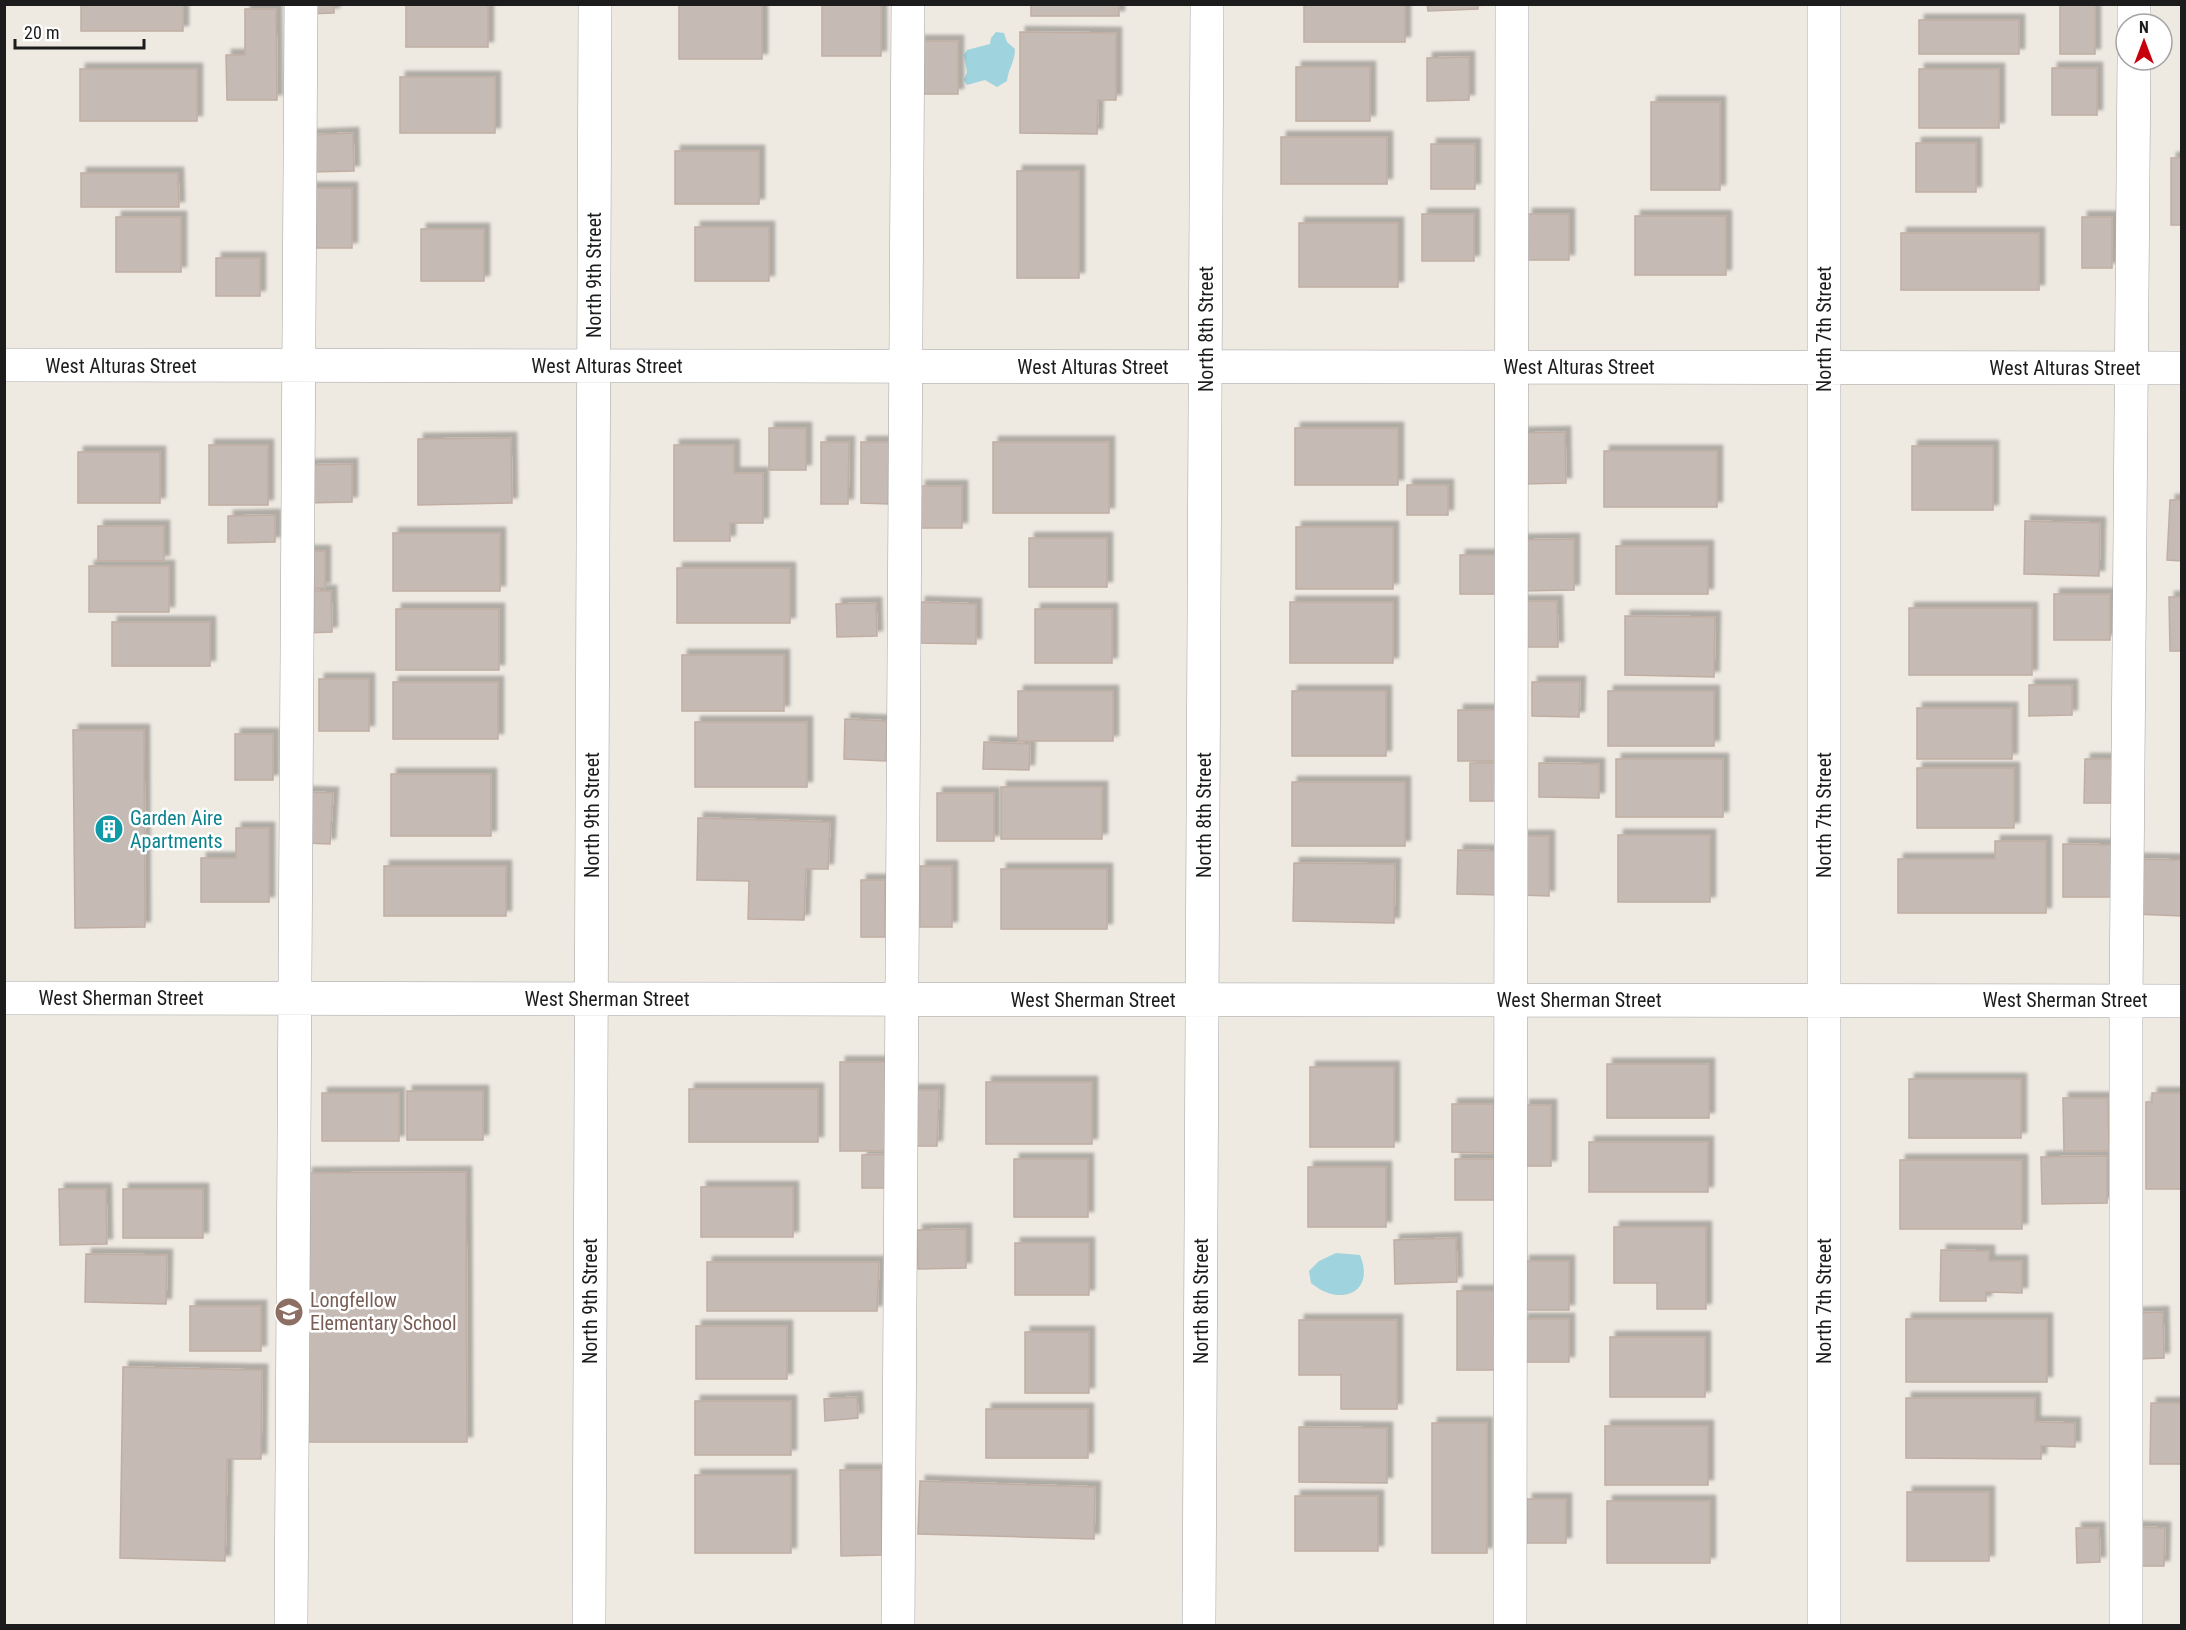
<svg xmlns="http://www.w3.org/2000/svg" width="2186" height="1630" viewBox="0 0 2186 1630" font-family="'Roboto Condensed',sans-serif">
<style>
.water{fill:#9fd3dd}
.building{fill:#c5bab4;stroke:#c0aea3;stroke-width:1.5;filter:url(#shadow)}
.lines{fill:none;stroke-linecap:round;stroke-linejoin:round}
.minor-casing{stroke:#a3a3a3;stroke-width:34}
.minor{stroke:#fff;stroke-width:33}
.labels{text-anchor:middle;stroke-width:5;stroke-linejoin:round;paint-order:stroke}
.street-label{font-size:20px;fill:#1c1c1c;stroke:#fff}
.culture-label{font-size:20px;fill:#0d838f;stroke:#fff;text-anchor:start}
.education-label{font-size:20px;fill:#785e54;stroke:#fff;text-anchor:start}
</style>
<defs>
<filter id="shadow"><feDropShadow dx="5.5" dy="-5.5" stdDeviation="1.5" flood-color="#0004"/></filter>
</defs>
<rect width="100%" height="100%" fill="#eee9e1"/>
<!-- water -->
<path class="water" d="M996 32 1004 33 1007 42 1015 49C1015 62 1008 69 1007 81L997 87 985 80 967 85 964 80 967 72 964 55 967 50 990 44 991 38Z
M1336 1253 1360 1255C1376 1294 1339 1307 1311 1283L1309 1271 1319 1261Z"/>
<!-- building -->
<path class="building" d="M81 4H183V31H81Z
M305 4H334V13L305 14Z
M406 4H488V47H406Z
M679 4H762V59H679Z
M822 4H881V56H822Z
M1031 4H1119V16H1031Z
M1304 4H1405V42H1304Z
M1427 4H1478V9L1428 11Z
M2060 4H2095V54H2060Z
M245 9H276L277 100H227L226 55H245Z
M1919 20H2019V54H1919Z
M1020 32 1116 33V100H1098L1097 134 1020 133Z
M919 41H958V94H919Z
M1469 57V100L1427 101V58Z
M1296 67H1370V121H1296Z
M2052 68H2097V115H2052Z
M80 69H197V121H80Z
M1919 69H1999V128H1919Z
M400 77H495V133H400Z
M1651 102H1720V190H1651Z
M353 133 354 171 310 172 308 135Z
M1281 137H1387V184H1281Z
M1916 143H1976V192H1916Z
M1431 144H1475V189H1431Z
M675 151H759V204H675Z
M2171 158H2182V225H2171Z
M1017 171H1079V278H1017Z
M81 173H178L179 207H81Z
M308 188H352V248H307Z
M1422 214H1474V261H1422Z
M1527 214H1569V260H1527Z
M1635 216H1726V275H1635Z
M116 217H181V272H116Z
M2082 217H2112V268H2082Z
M1299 223H1398V287H1299Z
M695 227H769V281H695Z
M421 229H484V281H421Z
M1901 233H2039V290H1901Z
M216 258H260V296H216Z
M769 428H806V470H769Z
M1295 428H1398V485H1295Z
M1565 432 1566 483 1523 484 1522 433Z
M511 438 512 503 418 505V439Z
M821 442H849L848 504H821Z
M861 442H889L888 504 861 503Z
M993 442H1109V513H993Z
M209 445H268V505H209Z
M674 445H734V473H763V523H730V541H674Z
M1912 446H1993V510H1912Z
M1604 451H1717V507H1604Z
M78 452H160V503H78Z
M352 464V502L305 503 304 465Z
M1407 485H1448V515H1407Z
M920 486H962V528H920Z
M2170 500H2182V561L2167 560Z
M275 515V542L228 543V516Z
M2025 521 2100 523 2099 576 2024 574Z
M98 526H164V561H98Z
M1296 527H1393V589H1296Z
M393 533H500V591H393Z
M1029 538H1107V587H1029Z
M1574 539V590L1520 591 1519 540Z
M1616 546H1708V594H1616Z
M305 551H325V588L305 589Z
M1460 555H1496V594H1460Z
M89 566H169V612H89Z
M677 568H790V623H677Z
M303 591H331L332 632 304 633Z
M2054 594H2110V640H2054Z
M2169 597H2182V651H2170Z
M1521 601H1557L1558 647H1521Z
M920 602 976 604V644L919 643Z
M1290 602H1393V663H1290Z
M876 603 877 636 837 637 836 604Z
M1909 608H2032V675H1909Z
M396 609H499V670H396Z
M1035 609H1112V663H1035Z
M1625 616 1715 617 1714 677 1625 675Z
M112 622H210V666H112Z
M682 655H784V711H682Z
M319 679H369V731H319Z
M393 682H498V739H393Z
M1532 682H1580L1579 717 1532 716Z
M2029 685H2072V715L2029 716Z
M1018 691H1113V741H1018Z
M1292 691H1386V756H1292Z
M1608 691H1714V746H1608Z
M1917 708H2012V759H1917Z
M1458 710H1497V761H1458Z
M845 719 887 721 886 761 844 759Z
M695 722H807V787H695Z
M73 730H144L145 927 75 928Z
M235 734H273V780H235Z
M984 742 1030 744 1029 770 983 769Z
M1616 759H1723V817H1616Z
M2085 759H2113L2112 803H2084Z
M1470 763H1496L1497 801H1470Z
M1539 763 1599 764V798L1539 797Z
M1917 768H2014V828H1917Z
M391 774H491V836H391Z
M1292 782H1405V846H1292Z
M1001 787H1102V839H1001Z
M306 792 333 793 330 844 304 843Z
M937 793H994V841H937Z
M698 818 830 822 828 869H806L804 920 748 919 749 881 697 880Z
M236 828H269V902H201V858H236Z
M1618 835H1710V902H1618Z
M1521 836H1549V896L1520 895Z
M1995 841H2046V913H1898V859H1995Z
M2063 844 2114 845V897H2063Z
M1458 850 1502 851 1501 895 1457 894Z
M2138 859 2182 860V916L2135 914Z
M1294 863 1395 864 1394 923 1293 921Z
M384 866H506V916H384Z
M920 866H952V927H920Z
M1001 869H1107V929H1001Z
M861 880H885V937H861Z
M840 1062H886V1151H840Z
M1607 1064H1709V1118H1607Z
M1310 1067H1394V1147H1310Z
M1909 1079H2021V1138H1909Z
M986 1082H1092V1144H986Z
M689 1089H818V1142H689Z
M912 1090H939L937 1146H911Z
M407 1091H483V1140H407Z
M322 1093H399V1141H322Z
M2152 1093H2182V1189H2146V1102H2152Z
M2063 1098H2108L2109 1151H2064Z
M1452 1104H1494V1153L1452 1152Z
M1524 1105H1551V1166H1524Z
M1589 1142H1708V1192H1589Z
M887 1154 888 1188H862V1155Z
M2107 1156V1203L2042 1204 2041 1157Z
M1014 1159H1088V1217H1014Z
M1455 1159H1495V1200H1455Z
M1900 1160H2022V1229H1900Z
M1308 1167H1386V1227H1308Z
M466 1172 467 1442H308L307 1173Z
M701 1187H793V1237H701Z
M59 1189H106L107 1244 60 1245Z
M123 1189H203V1238H123Z
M1614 1227H1706V1309H1657V1283H1614Z
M966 1229V1268L918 1269 917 1230Z
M1456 1238 1457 1282 1395 1284 1394 1240Z
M1015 1243H1089V1295H1015Z
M1941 1250 1989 1251V1261H2022V1293L1986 1292V1301H1940Z
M86 1254 167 1255 166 1304 85 1302Z
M1524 1261H1569V1310H1524Z
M707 1262H879L877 1311H707Z
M1457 1291H1499V1370H1457Z
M190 1306H261V1351H190Z
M2163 1312 2164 1358 2137 1359 2136 1313Z
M1522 1319H1569V1362H1521Z
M1906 1319H2047V1382H1906Z
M1299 1320H1397V1409H1341V1375H1299Z
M696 1326H787V1379H696Z
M1025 1332H1089V1393H1025Z
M1610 1337H1705V1397H1610Z
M123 1367 262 1370 261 1459H227L225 1561 120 1558Z
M857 1397 858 1418 825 1421 824 1399Z
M1906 1398H2035V1422L2075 1423V1447L2041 1446V1459L1906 1458Z
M695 1401H791V1455H695Z
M2151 1403H2182V1464H2150Z
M986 1409H1088V1458H986Z
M1432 1423H1487V1553H1432Z
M1605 1426H1708V1485H1605Z
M1299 1427 1387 1428V1483L1299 1482Z
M840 1470H881L882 1555 841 1556Z
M695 1475H791V1553H695Z
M920 1481 1095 1487 1094 1539 918 1534Z
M1907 1492H1989V1561H1907Z
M1295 1496H1378V1551H1295Z
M1527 1499H1566V1543H1527Z
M1607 1501H1710V1563H1607Z
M2136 1527 2165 1528 2164 1566H2135Z
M2076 1528H2099L2100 1562 2077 1563Z"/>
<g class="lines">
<!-- minor casing -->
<g class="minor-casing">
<path id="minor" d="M1824 4V1626
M2134 24V4
M4 365 2182 368
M4 998 2182 1001
M291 1626 301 4
M589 1626 595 4
M898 1626 908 4
M1199 1626 1207 4
M1510 1626 1512 4
M2126 1626V1001L2134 60"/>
</g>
<!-- minor -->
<use href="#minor" class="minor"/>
</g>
<!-- icons -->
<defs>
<g id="building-disc" transform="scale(1.5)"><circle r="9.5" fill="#0f9aa8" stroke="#fff"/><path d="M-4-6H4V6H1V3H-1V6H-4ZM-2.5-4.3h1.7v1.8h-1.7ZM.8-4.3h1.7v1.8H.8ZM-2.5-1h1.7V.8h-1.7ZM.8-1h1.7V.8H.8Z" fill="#fff"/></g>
<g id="school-disc" transform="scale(1.5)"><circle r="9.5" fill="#8d6e63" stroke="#fff"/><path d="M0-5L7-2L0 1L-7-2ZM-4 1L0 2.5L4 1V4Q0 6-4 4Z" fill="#fff"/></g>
</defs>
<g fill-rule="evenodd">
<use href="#building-disc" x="109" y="829"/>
<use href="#school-disc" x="289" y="1312"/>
</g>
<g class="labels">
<!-- street labels -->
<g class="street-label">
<text transform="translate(594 275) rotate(-90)" y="7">North 9th Street</text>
<text transform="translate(1206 329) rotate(-90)" y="7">North 8th Street</text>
<text transform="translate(1824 329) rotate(-90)" y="7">North 7th Street</text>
<text x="121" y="373">West Alturas Street</text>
<text x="607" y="373">West Alturas Street</text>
<text x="1093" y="374">West Alturas Street</text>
<text x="1579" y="374">West Alturas Street</text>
<text x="2065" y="375">West Alturas Street</text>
<text transform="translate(592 815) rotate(-90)" y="7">North 9th Street</text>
<text transform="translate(1204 815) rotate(-90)" y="7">North 8th Street</text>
<text transform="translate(1824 815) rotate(-90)" y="7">North 7th Street</text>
<text x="121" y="1005">West Sherman Street</text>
<text x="607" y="1006">West Sherman Street</text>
<text x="1093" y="1007">West Sherman Street</text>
<text x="1579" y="1007">West Sherman Street</text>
<text x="2065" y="1007">West Sherman Street</text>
<text transform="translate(590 1301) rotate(-90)" y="7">North 9th Street</text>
<text transform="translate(1201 1301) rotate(-90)" y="7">North 8th Street</text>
<text transform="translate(1824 1301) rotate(-90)" y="7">North 7th Street</text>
</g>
<!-- culture labels -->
<g class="culture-label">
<text x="130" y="825">Garden Aire<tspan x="130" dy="23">Apartments</tspan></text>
</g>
<!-- education labels -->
<g class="education-label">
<text x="310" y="1307">Longfellow<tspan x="310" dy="23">Elementary School</tspan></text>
</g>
</g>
<!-- border -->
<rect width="2186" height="1630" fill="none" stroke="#1c1c1c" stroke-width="12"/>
<!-- north arrow -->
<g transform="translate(2144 42)"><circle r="28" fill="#ffffff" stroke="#a4a4a4" stroke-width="1.5"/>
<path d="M0-4.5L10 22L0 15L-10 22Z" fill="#c7000b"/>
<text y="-9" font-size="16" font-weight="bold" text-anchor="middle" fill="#1c1c1c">N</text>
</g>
<!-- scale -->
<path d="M15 39v9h129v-9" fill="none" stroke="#1c1c1c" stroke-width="3"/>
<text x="24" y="39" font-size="18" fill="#1c1c1c" stroke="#ffffff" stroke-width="4.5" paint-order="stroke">20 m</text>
</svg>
